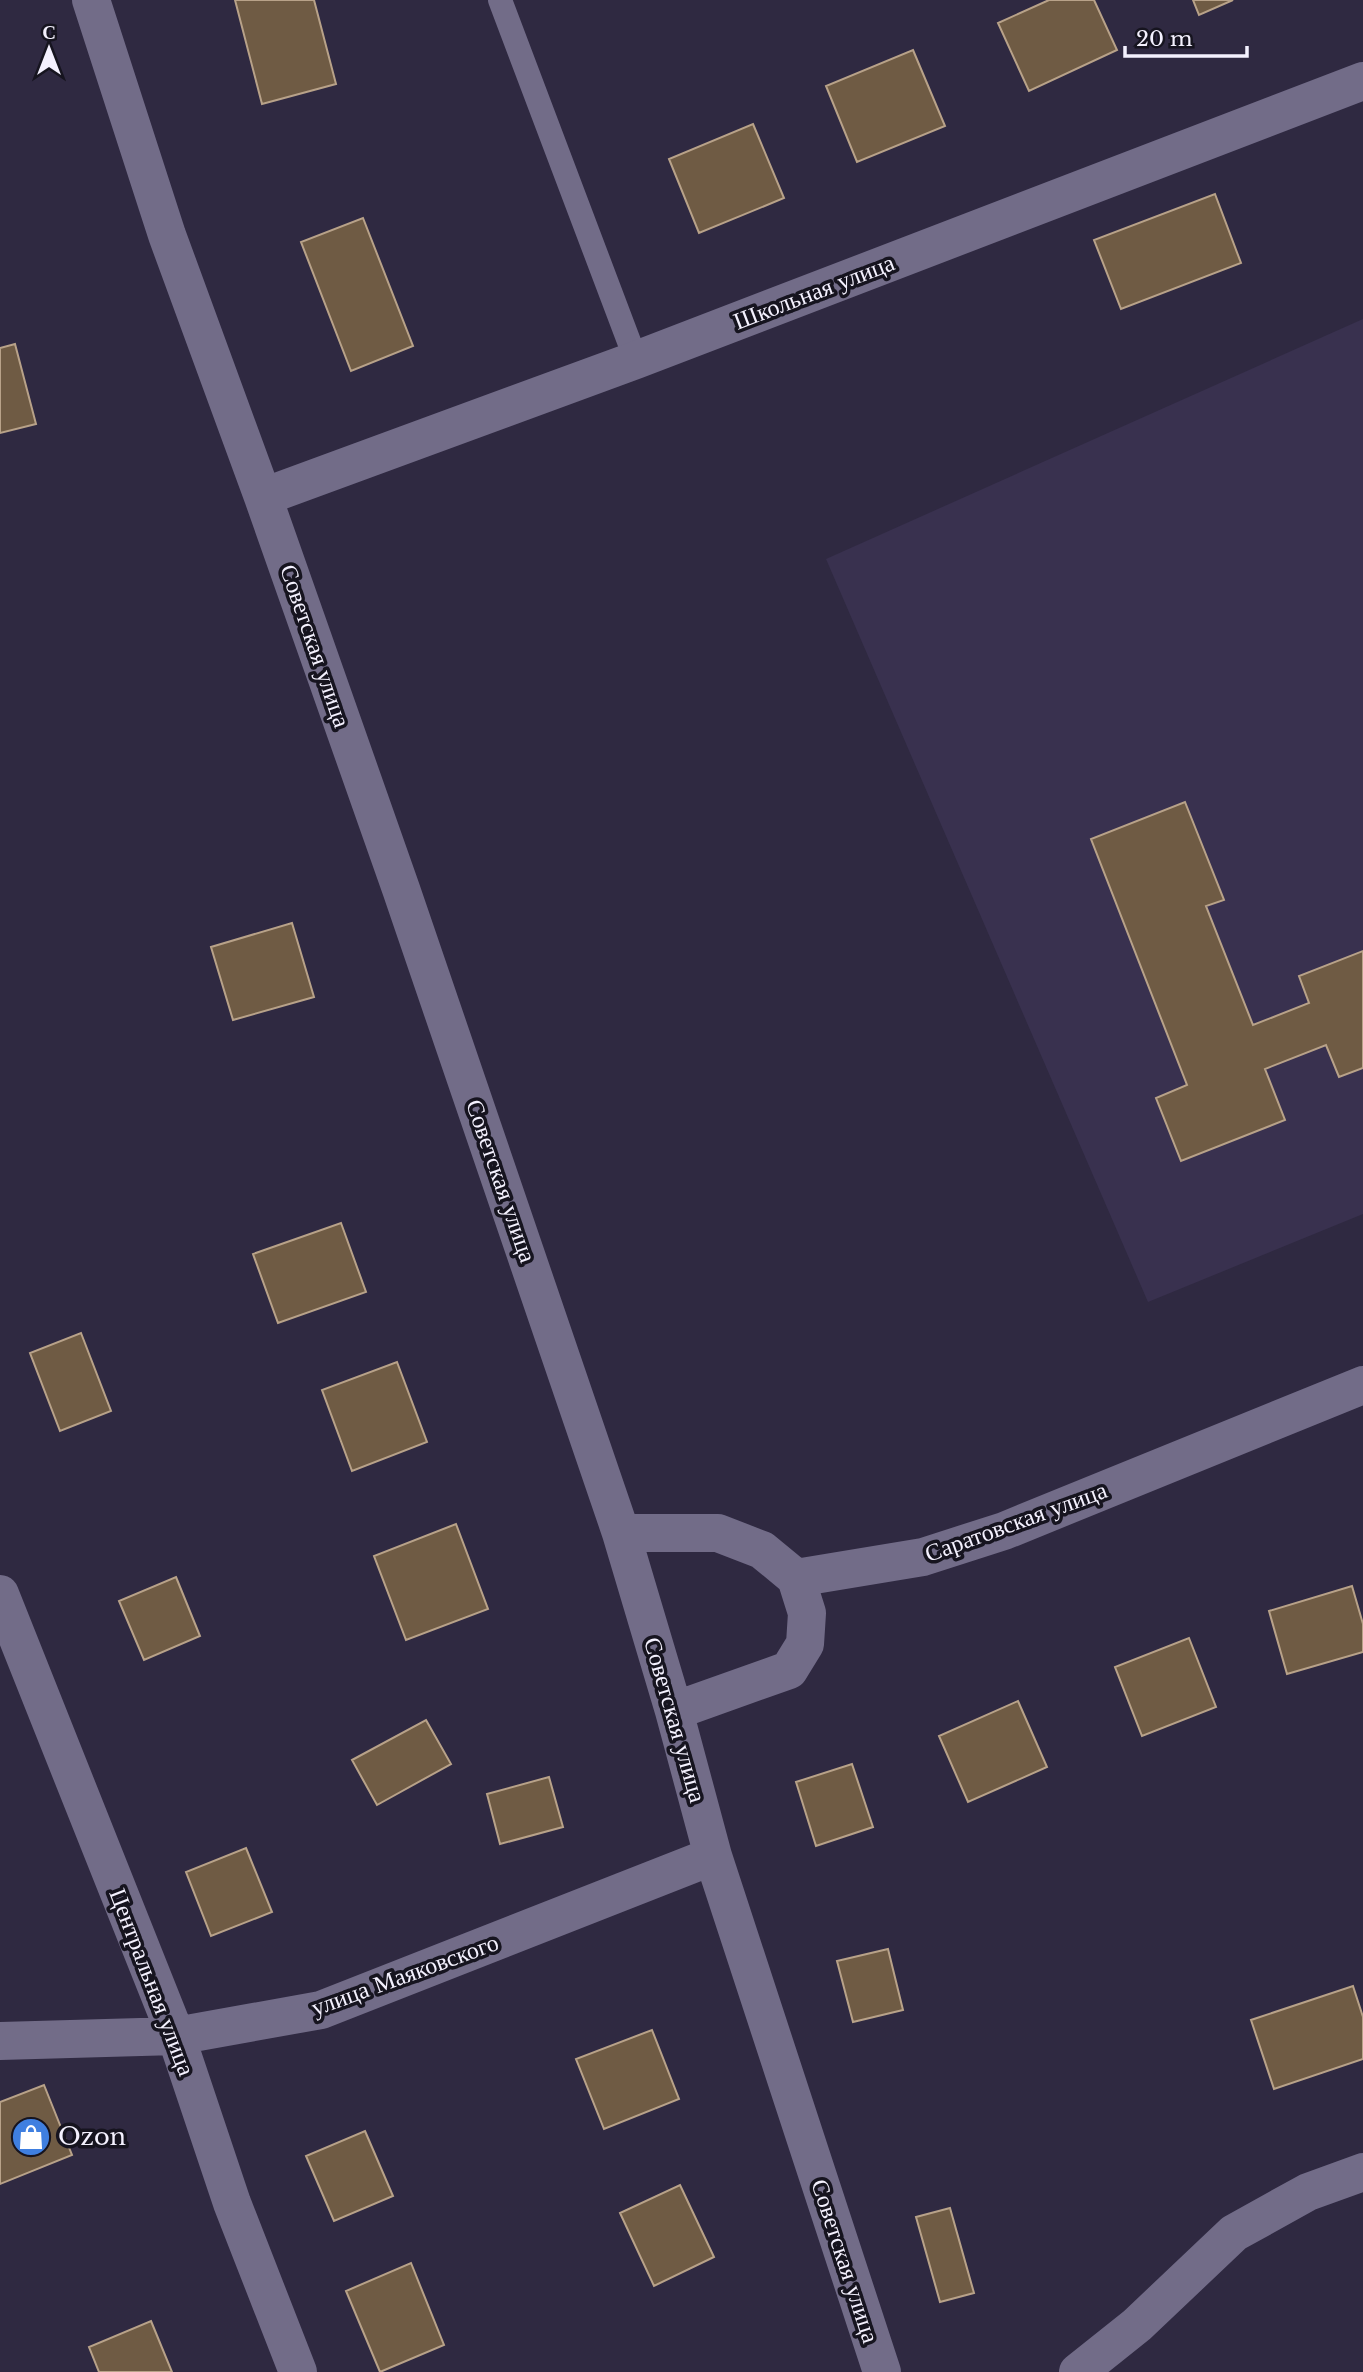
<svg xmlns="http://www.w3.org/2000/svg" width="1363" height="2372" viewBox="0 0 1363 2372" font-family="'Libre Baskerville',serif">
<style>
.built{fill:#39314f}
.building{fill:#6f5b44;stroke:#b8a289;stroke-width:2}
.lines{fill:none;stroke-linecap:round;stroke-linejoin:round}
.service{stroke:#726c88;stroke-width:24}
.minor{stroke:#726c88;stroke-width:38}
.labels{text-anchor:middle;stroke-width:7;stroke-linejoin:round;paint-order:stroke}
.street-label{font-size:24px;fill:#f4f1fe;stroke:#16141f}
.poi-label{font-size:24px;fill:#f4f1fe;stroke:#16141f;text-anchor:start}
</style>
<rect width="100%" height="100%" fill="#2f2941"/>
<!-- built -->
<path class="built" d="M1363 319V1214L1148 1302 826 559Z"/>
<!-- building -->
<path class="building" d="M235 0H314L336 84 262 104Z
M1049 0H1094L1117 50 1029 91 998 23Z
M1193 0H1233L1199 15Z
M913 50 945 126 857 162 826 86Z
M753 124 784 198 699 233 669 159Z
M1215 194 1241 263 1121 309 1094 240Z
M363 218 413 346 351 371 301 242Z
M15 344 36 424 0 433V348Z
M1185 802 1224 900 1206 906 1253 1025 1309 1003 1299 976 1363 951V1068L1339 1077 1326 1045 1265 1069 1285 1120 1181 1161 1156 1098 1187 1085 1091 839Z
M292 923 314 997 233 1020 211 947Z
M341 1223 366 1292 278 1323 253 1254Z
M81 1333 111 1411 60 1431 30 1353Z
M397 1362 427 1442 352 1471 322 1390Z
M456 1524 488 1609 406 1640 374 1556Z
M176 1577 200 1636 144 1660 119 1601Z
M1352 1586 1363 1624V1652L1287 1674 1269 1611Z
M1189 1638 1216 1707 1142 1736 1115 1667Z
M1018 1701 1047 1767 968 1802 939 1736Z
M426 1720 451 1764 377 1805 352 1760Z
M852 1764 873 1827 816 1846 796 1782Z
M549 1777 563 1827 500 1844 487 1794Z
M246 1848 272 1912 211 1936 186 1872Z
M888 1949 903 2010 853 2022 837 1961Z
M1353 1986 1363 2017V2059L1274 2089 1251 2020Z
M652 2030 679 2099 604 2129 576 2059Z
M44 2085 72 2155 0 2184V2102Z
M365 2131 393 2196 334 2221 306 2156Z
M680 2185 714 2257 654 2286 620 2213Z
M950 2208 974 2293 940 2302 916 2217Z
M411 2263 444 2345 380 2372 346 2291Z
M151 2321 172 2372H99L89 2347Z"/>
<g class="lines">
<!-- service -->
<path class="service" d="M500 0 636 360"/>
<!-- minor -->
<path class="minor" d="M91 0 167 235 263 497 401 889 621 1533 674 1711 713 1856 882 2372
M263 497 636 360 1363 81
M621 1533H718L762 1550 796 1578 923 1557 1004 1531 1363 1385
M0 1594 176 2036 232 2203 298 2372
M674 1711 789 1670 805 1644 807 1613 796 1578
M0 2041 176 2036 321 2010 713 1856
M1078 2372 1137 2325 1234 2233 1308 2192 1363 2172"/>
</g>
<!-- icons -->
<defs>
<g id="shop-disc" transform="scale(2.0125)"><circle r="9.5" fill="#3f7fe0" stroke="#16141f"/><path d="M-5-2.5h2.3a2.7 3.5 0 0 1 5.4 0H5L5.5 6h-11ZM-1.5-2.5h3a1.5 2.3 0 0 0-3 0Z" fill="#fff"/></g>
</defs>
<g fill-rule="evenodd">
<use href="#shop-disc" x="31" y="2137"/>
</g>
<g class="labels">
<!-- street labels -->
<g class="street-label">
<text transform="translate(814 292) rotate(-21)" y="8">Школьная улица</text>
<text transform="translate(315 646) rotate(71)" y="8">Советская улица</text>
<text transform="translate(501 1181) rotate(71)" y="8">Советская улица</text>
<text transform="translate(1016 1522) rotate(-20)" y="8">Саратовская улица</text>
<text transform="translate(675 1720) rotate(74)" y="8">Советская улица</text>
<text transform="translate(405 1975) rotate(-20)" y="8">улица Маяковского</text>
<text transform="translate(152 1982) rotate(69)" y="8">Центральная улица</text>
<text transform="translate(845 2261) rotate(72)" y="8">Советская улица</text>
</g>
<!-- poi labels -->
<g class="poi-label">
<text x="58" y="2145">Ozon</text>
</g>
</g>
<!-- north arrow -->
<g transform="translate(49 49)" stroke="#16141f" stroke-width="5" paint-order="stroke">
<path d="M0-5L12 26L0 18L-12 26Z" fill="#f4f1fe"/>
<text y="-10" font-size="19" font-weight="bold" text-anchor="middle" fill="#f4f1fe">С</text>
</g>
<!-- scale -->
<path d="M1125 46v10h122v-10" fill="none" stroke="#f4f1fe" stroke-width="3.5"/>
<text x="1136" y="46" font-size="21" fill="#f4f1fe" stroke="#16141f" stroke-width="5" paint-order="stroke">20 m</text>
</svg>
